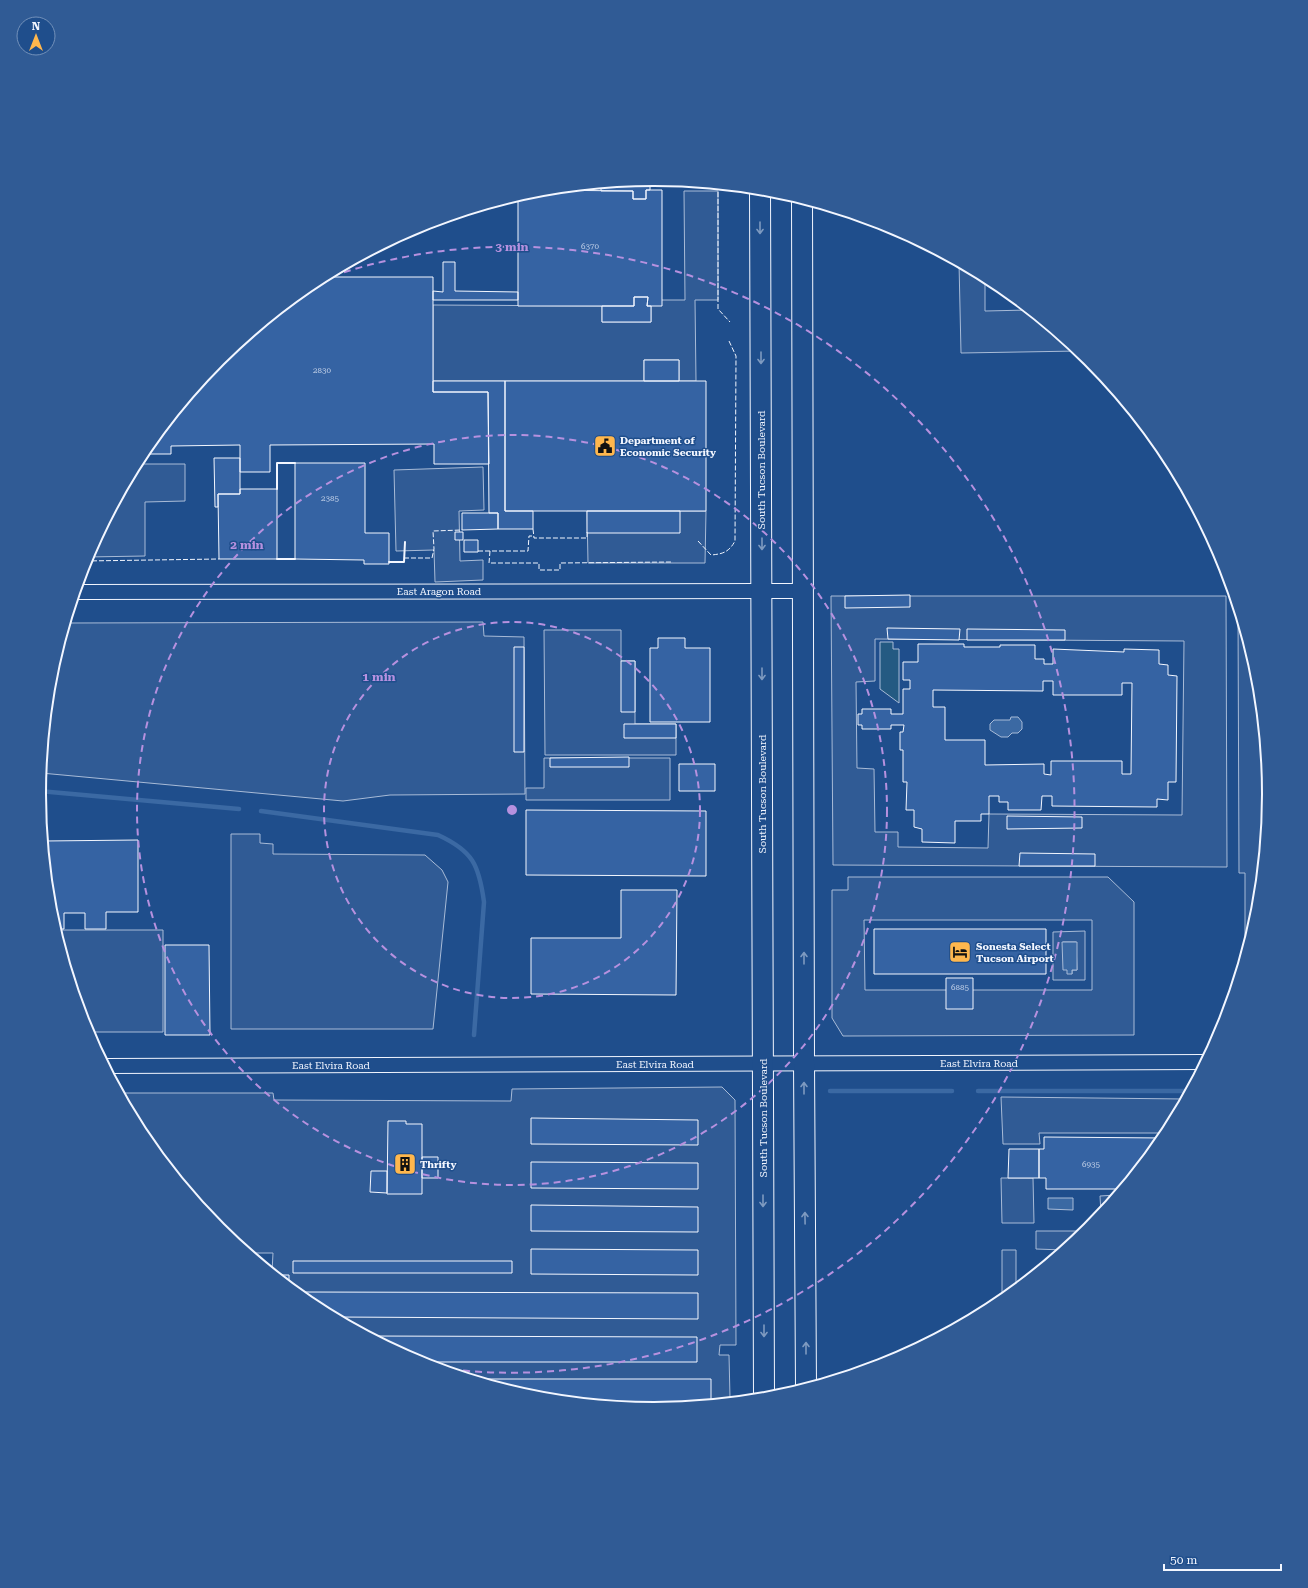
<svg xmlns="http://www.w3.org/2000/svg" width="1308" height="1588" viewBox="0 0 1308 1588" font-family="'Roboto Serif',serif">
<style>
.green{fill:#245a82;stroke:#a8bbd7}
.parking{fill:#305b95;stroke:#a8bbd7;fill-rule:evenodd}
.water{fill:#3b69a3;stroke:#a8bbd7}
.lines{fill:none;stroke-linecap:round;stroke-linejoin:round}
.stream{stroke:#3b69a3;stroke-width:4.5}
.building{fill:#3563a3;stroke:#f2f6ff;fill-rule:evenodd}
.street-casing{stroke:#f2f6ff;stroke-width:16}
.secondary-casing{stroke:#f2f6ff;stroke-width:22}
.street{stroke:#1f4e8c;stroke-width:14}
.secondary{stroke:#1f4e8c;stroke-width:20}
.fence{stroke:#f2f6ff;stroke-width:1;stroke-dasharray:5 2;stroke-linecap:butt}
.wall{stroke:#f2f6ff;stroke-width:2}
.oneway{stroke:#7e9ac0}
.ring{fill:none;stroke:#b691df;stroke-width:2;stroke-dasharray:7 5}
.labels{text-anchor:middle;stroke-width:3;stroke-linejoin:round;paint-order:stroke}
.number-label{font-size:8px;fill:#c3d1e8}
.poi-label{font-size:10px;font-weight:bold;fill:#f2f6ff;stroke:#1f4e8c;text-anchor:start}
.street-label{font-size:10px;fill:#f2f6ff;stroke:#1f4e8c}
.rim{fill:none;stroke:#f2f6ff;stroke-width:2}
.centre{fill:#b691df;stroke:#1f4e8c;stroke-width:2}
.ring-label{font-size:12px;text-anchor:middle;font-weight:bold;fill:#b691df;stroke:#1f4e8c;stroke-width:3;stroke-linejoin:round;paint-order:stroke}
</style>
<rect width="100%" height="100%" fill="#1f4e8c"/>
<!-- green -->
<path class="green" d="M880 642H893V649H899V703L880 689Z"/>
<!-- parking -->
<path class="parking" d="M684 191H718V300H695L696 381H679V360H644V381H433V305L602 306V322H651V306L662 300H685Z
M959 263 985 277V311L1029 310 1079 351 961 353Z
M136 464H185V501L145 502V556L87 557Z
M483 467 484 510 459 511 460 561 483 560V580L435 582 434 550 396 551 394 470Z
M587 511H706L705 563H588Z
M831 596H1226L1227 867 833 865ZM875 639 1184 641 1182 815 989 814 988 848 898 847V832H875L874 769 857 768 856 682 875 681Z
M1238 611 1257 674 1269 794 1257 914 1245 953V873H1239Z
M483 622 484 636 524 637 525 794 390 795 343 801 41 773 51 674 66 623Z
M544 630H621V661H635V724H676V755H545Z
M544 758H670V800H526V788H544Z
M231 834H260V843L273 844V854L425 855 442 870 448 882 433 1029H231Z
M848 877H1108L1134 902V1035L843 1036 832 1018V890H848ZM864 920H1092V990H865Z
M56 930H163V1032H87Z
M1085 931V980H1053V932ZM1063 942H1076L1077 970H1072V974L1067 970Z
M722 1087 735 1100 736 1345H720L719 1355H729L730 1398H736V1401L654 1409 534 1397 418 1362 312 1305 272 1272 273 1253H248L219 1229 143 1135 120 1093H273L274 1100 511 1101 512 1089Z
M1001 1097 1185 1099 1167 1133H1039L1040 1144H1003Z
M1001 1178H1033L1034 1223H1002Z
M1116 1195 1101 1214 1100 1196Z
M1036 1231H1086L1064 1250 1036 1249Z
M1002 1250H1016V1289L1002 1300Z"/>
<!-- water -->
<path class="water" d="M1011 717H1018L1022 722V729L1018 733H1012L1008 737H1001L990 730V724L994 720H1010Z
M1062 942H1077V970H1072V974H1067V970H1063Z
M1048 1198H1073V1210L1048 1209Z"/>
<g class="lines">
<!-- stream -->
<path class="stream" d="M39 791 239 809
M261 811 438 835C473 851 479 865 484 902L474 1035
M830 1091H952
M978 1091H1189"/>
</g>
<!-- building -->
<path class="building" d="M650 179V190H646V199H633V191H601V184Z
M539 190 633 191V199H646V190H662V306H647L648 297H634V306H518V196Z
M443 262H455V291L518 292V300H433V291L443 292Z
M323 277H433V392H488L489 464H434V444L270 445V472H240V445L171 446V454H142L219 359 313 283Z
M634 297H648L647 306H651V322H602V306H634Z
M644 360H679V381H644Z
M433 381H505V511H533V529H498V513H489L488 392H433Z
M505 381H706V511H505Z
M214 458H240V494H218V507H215Z
M295 463H365V533H389V564H364V560L295 559Z
M240 489H277V559H219L218 494H240Z
M587 511H680V533H587Z
M462 513H498V529L462 530Z
M455 532H463V540H455Z
M464 540H478V552H464Z
M910 595V607L845 608V596Z
M887 628 960 629 959 640 888 639Z
M967 629 1065 630V640H967Z
M658 638H685V648H710V722H650V648H658Z
M918 644H964V647H1000V645H1035V659H1044V664H1053V649L1124 652V649L1159 650V664L1168 665V675L1177 676 1176 782H1168V800L1157 799V807L1052 806V796H1042L1041 810H1008V802H999V796H989V814H981V821H955V843L922 842V829L914 827V810H906L907 782H903V750H900V732H903L904 725H891V729H862V725H858V714H862V709H891V714H903V689H910V680H903V662H918ZM1043 681H1053V695H1122V683H1132L1131 774H1122V761H1051V775L1044 774V764L985 765V740H945V707H933V690L1043 691Z
M514 647H524V752H514Z
M621 661H635V712H621Z
M624 724H676V738H624Z
M629 757V767H550V758Z
M679 764H715V791H679Z
M526 810 706 811V876L526 875Z
M1007 816 1082 817V828L1007 829Z
M138 840V912H106V929H85V913H64V929H55L51 914 44 841Z
M1020 853 1095 854V866H1019Z
M621 890H677L676 995 531 994V938H621Z
M874 929H1046V974H874Z
M165 945H209L210 1035H165Z
M946 978H973V1009H946Z
M531 1118 698 1120V1145L531 1144Z
M388 1121H406V1124H422V1194H387Z
M1044 1137 1164 1138 1121 1189H1046V1178H1039V1149H1044Z
M1009 1149H1039V1178H1008Z
M422 1157H438V1178H422Z
M531 1162 698 1163V1189L531 1188Z
M371 1171H387V1193L370 1192Z
M531 1205 698 1207V1232L531 1231Z
M531 1249 698 1250V1275L531 1274Z
M293 1261H512V1273H293Z
M277 1275H289V1286L277 1276Z
M305 1292 698 1293V1319L335 1317 305 1299Z
M370 1336 697 1337V1362H417Z
M475 1379H711V1403L598 1404 534 1397Z"/>
<g class="lines">
<!-- street casing -->
<g class="street-casing">
<path id="street" d="M76 592 803 591
M105 1066 1205 1062"/>
</g>
<!-- secondary casing -->
<g class="secondary-casing">
<path id="secondary" d="M760 189 764 1398
M802 199 804 1063 806 1387"/>
</g>
<!-- street -->
<use href="#street" class="street"/>
<!-- secondary -->
<use href="#secondary" class="secondary"/>
<!-- fence -->
<path class="fence" d="M718 185V309L730 322
M533 529 534 538H587V531
M698 541 711 555C723 554 729 552 735 541L736 356 729 341
M478 551H528L529 536H534
M490 551 489 563H539V570H560V563L673 562
M404 558H432L434 549 433 531 462 530
M85 561 219 559"/>
<!-- wall -->
<path class="wall" d="M277 489V463H295
M277 559H295
M389 562H404L405 542"/>
</g>
<!-- one-way arrows -->
<defs><path id="oneway-shaft" d="M-6 0H5M1.5-3L5.5 0L1.5 3" fill="none" stroke-width="1.6" stroke-linecap="round" stroke-linejoin="round"/></defs>
<g class="oneway">
<use href="#oneway-shaft" transform="translate(760 228) rotate(90)"/>
<use href="#oneway-shaft" transform="translate(761 358) rotate(90)"/>
<use href="#oneway-shaft" transform="translate(762 544) rotate(90)"/>
<use href="#oneway-shaft" transform="translate(762 674) rotate(90)"/>
<use href="#oneway-shaft" transform="translate(804 958) rotate(-90)"/>
<use href="#oneway-shaft" transform="translate(804 1088) rotate(-90)"/>
<use href="#oneway-shaft" transform="translate(763 1201) rotate(90)"/>
<use href="#oneway-shaft" transform="translate(805 1218) rotate(-91)"/>
<use href="#oneway-shaft" transform="translate(764 1331) rotate(90)"/>
<use href="#oneway-shaft" transform="translate(806 1348) rotate(-90)"/>
</g>
<!-- distance rings -->
<g class="ring">
<circle cx="512" cy="810" r="188"/>
<circle cx="512" cy="810" r="375"/>
<path d="M310 284A563 563 0 1 1 439 1368"/>
</g>
<!-- icons -->
<defs>
<g id="civic-square" transform="scale(1.15)"><rect x="-9" y="-9" width="18" height="18" rx="4" fill="#ffb74d" stroke="#1f4e8c"/><path d="M-.6-6.5H3V-4.5H.6V-3L4-1V1h2V6H-6V1h2V-1L-.6-3ZM-1.2 2.5V6h2.4V2.5Z" fill="#111"/></g>
<g id="hotel-square" transform="scale(1.15)"><rect x="-9" y="-9" width="18" height="18" rx="4" fill="#ffb74d" stroke="#1f4e8c"/><path d="M-6-4.5h1.5V1H6V5H4.5V3h-9V5H-6ZM-4 0a1.8 1.8 0 1 1 3.6 0ZM.5 0V-2.5h3Q6-2.5 6 0Z" fill="#111"/></g>
<g id="building-square" transform="scale(1.15)"><rect x="-9" y="-9" width="18" height="18" rx="4" fill="#ffb74d" stroke="#1f4e8c"/><path d="M-4-6H4V6H1V3H-1V6H-4ZM-2.5-4.3h1.7v1.8h-1.7ZM.8-4.3h1.7v1.8H.8ZM-2.5-1h1.7V.8h-1.7ZM.8-1h1.7V.8H.8Z" fill="#111"/></g>
</defs>
<g fill-rule="evenodd">
<use href="#civic-square" x="605" y="446"/>
<use href="#hotel-square" x="960" y="952"/>
<use href="#building-square" x="405" y="1164"/>
</g>
<g class="labels">
<!-- number labels -->
<g class="number-label">
<text x="590" y="249">6370</text>
<text x="322" y="373">2830</text>
<text x="330" y="501">2385</text>
<text x="960" y="990">6885</text>
<text x="1091" y="1167">6935</text>
</g>
<!-- poi labels -->
<g class="poi-label">
<text x="620" y="444">Department of<tspan x="620" dy="12">Economic Security</tspan></text>
<text x="976" y="950">Sonesta Select<tspan x="976" dy="12">Tucson Airport</tspan></text>
<text x="420" y="1168">Thrifty</text>
</g>
<!-- street labels -->
<g class="street-label">
<text transform="translate(761 470) rotate(-90)" y="4">South Tucson Boulevard</text>
<text x="439" y="595">East Aragon Road</text>
<text transform="translate(762 794) rotate(-90)" y="4">South Tucson Boulevard</text>
<text x="979" y="1067">East Elvira Road</text>
<text x="655" y="1068">East Elvira Road</text>
<text x="331" y="1069">East Elvira Road</text>
<text transform="translate(763 1118) rotate(-90)" y="4">South Tucson Boulevard</text>
</g>
</g>
<!-- crop -->
<path d="M0 0H1308V1588H0ZM46 794a608 608 0 1 1 1216 0a608 608 0 1 1-1216 0Z" fill="#305b95" fill-rule="evenodd"/>
<path class="rim" d="M46 794a608 608 0 1 1 1216 0a608 608 0 1 1-1216 0Z"/>
<circle cx="512" cy="810" r="6" class="centre"/>
<g class="ring-label">
<text x="512" y="251">3 min</text>
<text x="247" y="549">2 min</text>
<text x="379" y="681">1 min</text>
</g>
<!-- north arrow -->
<g transform="translate(36 36)"><circle r="19" fill="#1f4e8c" stroke="#7391ba"/>
<path d="M0-3L7 15L0 10L-7 15Z" fill="#ffb74d"/>
<text y="-6" font-size="11" font-weight="bold" text-anchor="middle" fill="#f2f6ff">N</text>
</g>
<!-- scale -->
<path d="M1164 1564v6h117v-6" fill="none" stroke="#f2f6ff" stroke-width="2"/>
<text x="1170" y="1564" font-size="12" fill="#f2f6ff" stroke="#1f4e8c" stroke-width="3" paint-order="stroke">50 m</text>
</svg>
